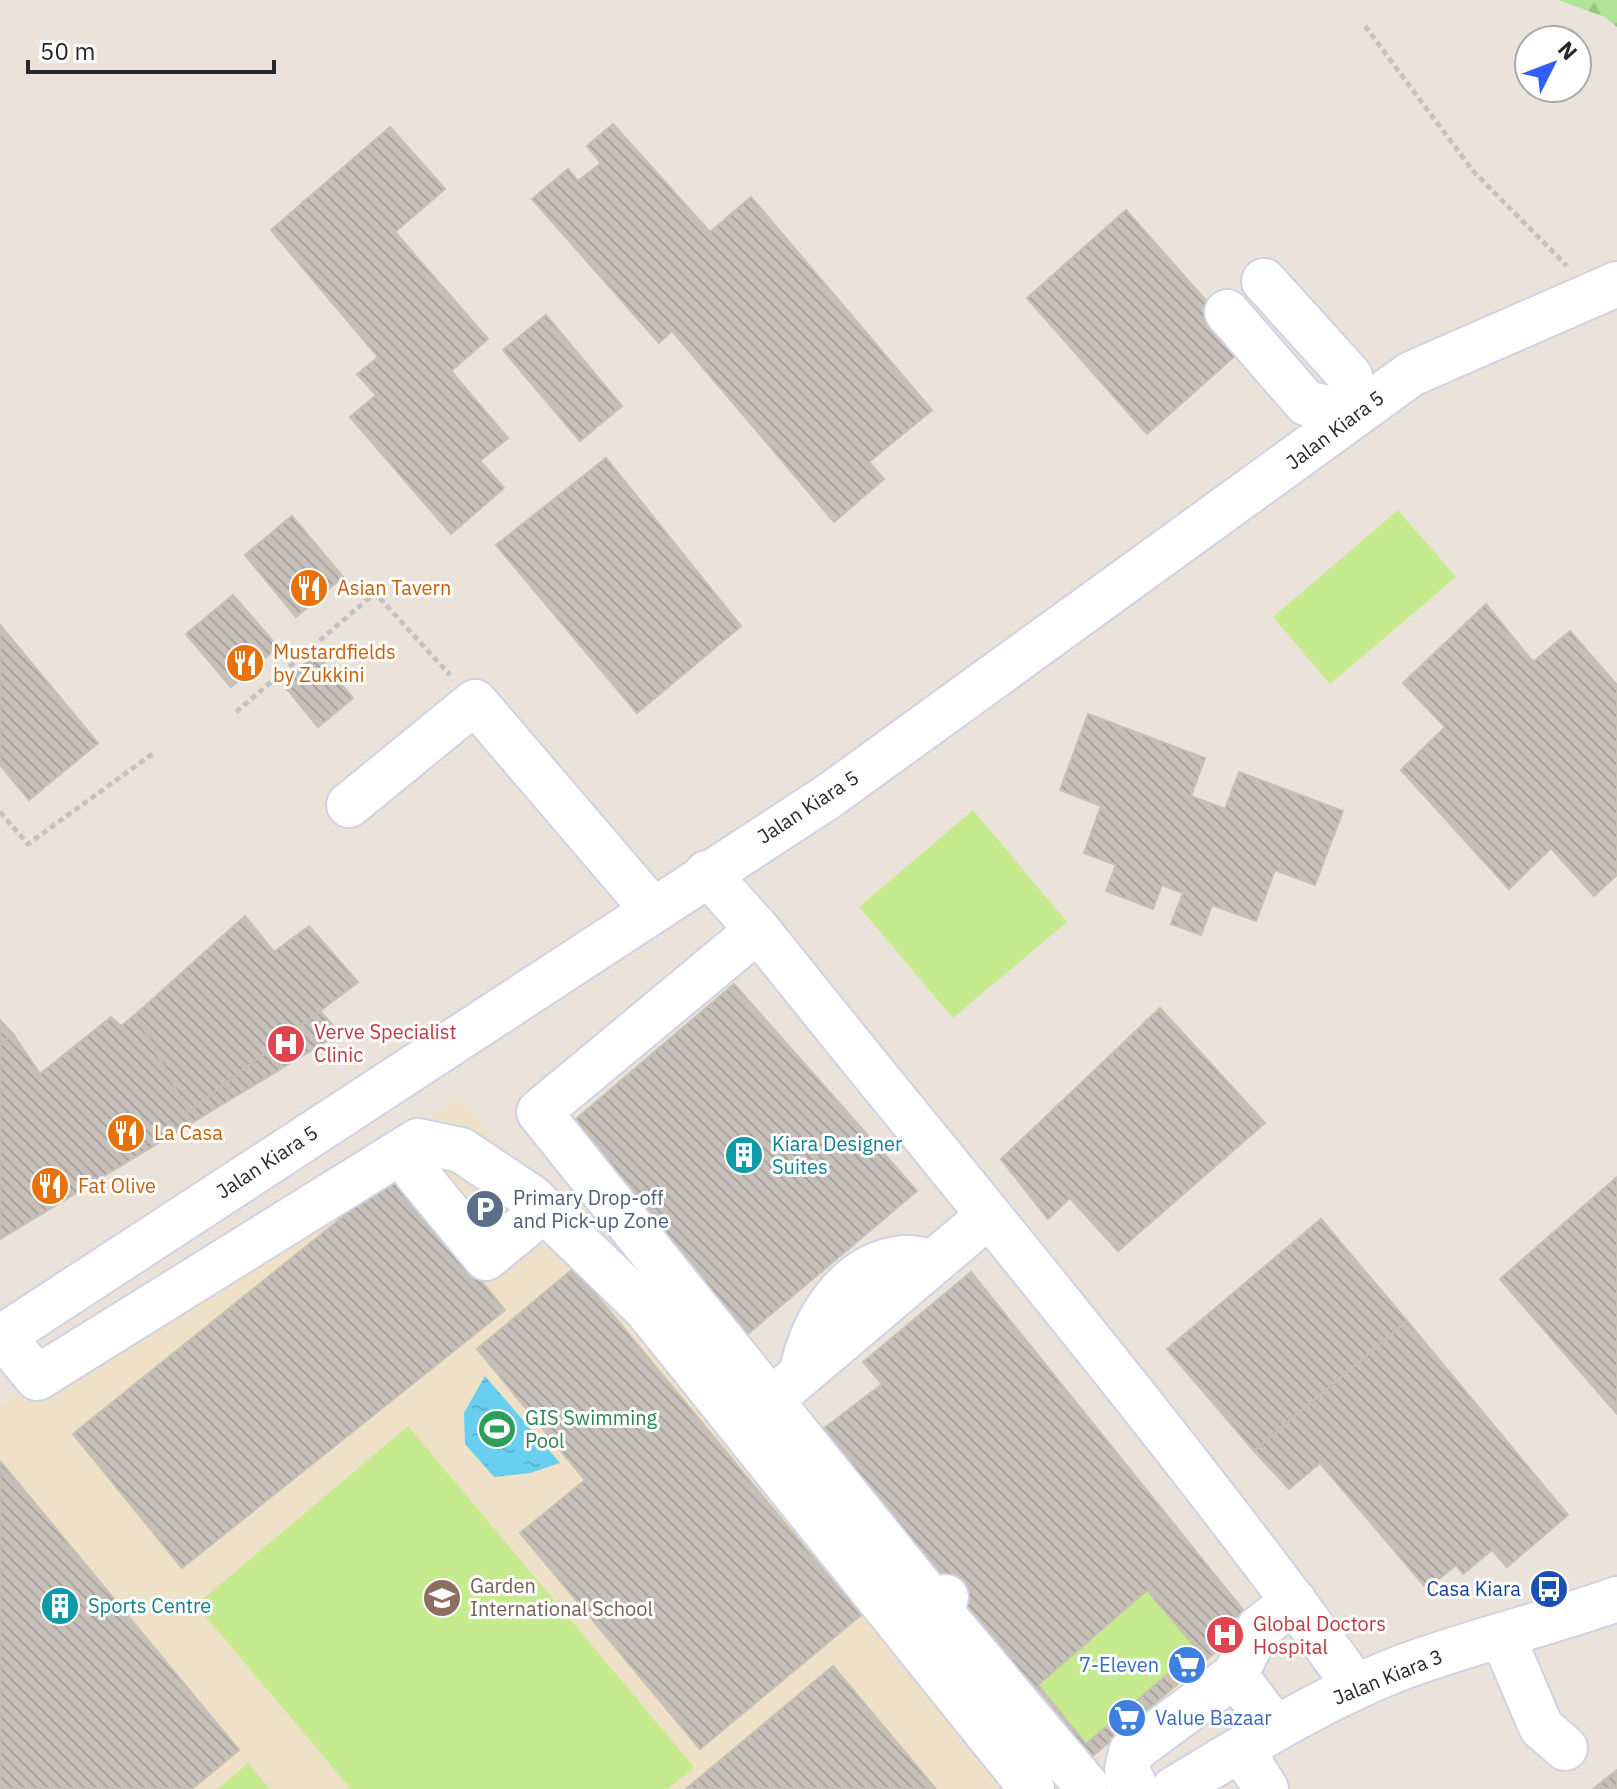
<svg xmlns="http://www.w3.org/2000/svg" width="1617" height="1789" viewBox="0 0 1617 1789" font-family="'IBM Plex Sans',sans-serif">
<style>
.education{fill:#eee1c8}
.forest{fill:url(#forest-firs)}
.pitch{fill:#c6eb8f}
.water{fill:url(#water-ripples)}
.building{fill:url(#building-back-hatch);stroke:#c6bfb3;stroke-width:2;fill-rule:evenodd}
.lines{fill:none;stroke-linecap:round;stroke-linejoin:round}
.minor-casing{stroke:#ced2e2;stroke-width:48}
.path{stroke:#c3c3c3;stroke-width:5;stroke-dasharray:6 4;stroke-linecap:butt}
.minor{stroke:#fff;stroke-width:44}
.labels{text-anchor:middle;stroke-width:6;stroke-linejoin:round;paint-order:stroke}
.street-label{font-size:20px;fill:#282828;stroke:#fff}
.food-label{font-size:20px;fill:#c56008;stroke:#fff;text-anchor:start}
.health-label{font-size:20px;fill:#be3a42;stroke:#fff;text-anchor:start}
.culture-label{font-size:20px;fill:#0d838f;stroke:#fff;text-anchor:start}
.service-label{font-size:20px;fill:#4e5e75;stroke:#fff;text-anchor:start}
.leisure-label{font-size:20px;fill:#27864d;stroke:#fff;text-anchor:start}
.education-label{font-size:20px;fill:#785e54;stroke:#fff;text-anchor:start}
.transit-label{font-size:20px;fill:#164399;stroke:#fff;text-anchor:end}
.shop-label{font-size:20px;fill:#366cbe;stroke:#fff;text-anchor:end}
</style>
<defs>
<pattern id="forest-firs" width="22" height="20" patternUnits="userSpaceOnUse" patternTransform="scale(2)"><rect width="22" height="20" fill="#b0e494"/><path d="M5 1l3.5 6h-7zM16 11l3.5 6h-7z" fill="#97c480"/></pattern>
<pattern id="water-ripples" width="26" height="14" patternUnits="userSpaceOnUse" patternTransform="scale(2)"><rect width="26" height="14" fill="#69cff1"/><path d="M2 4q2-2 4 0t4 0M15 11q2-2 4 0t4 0" fill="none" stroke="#5bb2cf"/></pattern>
<pattern id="building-back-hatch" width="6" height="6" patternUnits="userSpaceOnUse" patternTransform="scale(2)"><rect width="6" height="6" fill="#c6c0b9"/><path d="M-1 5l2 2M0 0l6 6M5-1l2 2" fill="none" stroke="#aaa59f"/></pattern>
</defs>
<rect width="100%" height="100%" fill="#ebe3d9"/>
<!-- education -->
<path class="education" d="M459 1099 1047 1789H0V1407Z"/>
<!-- forest -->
<path class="forest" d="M1558 0H1617V27L1605 17Z"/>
<!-- pitch -->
<path class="pitch" d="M1398 510 1456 577 1330 684 1273 617Z
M973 810 1067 922 953 1018 859 907Z
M408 1426 694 1767 668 1789H351L196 1605Z
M1147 1590 1197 1649 1086 1744 1038 1685Z
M248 1763 270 1789H217Z"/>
<!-- water -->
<path class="water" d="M485 1376 560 1463 530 1473 494 1477 465 1444 464 1413Z"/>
<!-- building -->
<path class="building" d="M613 124 710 232 751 197 932 410 869 462 884 479 834 522 672 331 659 343 532 199 568 169 578 181 601 163 587 146Z
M390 127 445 189 395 232 488 339 451 371 508 438 480 461 504 488 451 534 350 417 376 395 357 374 378 357 271 230Z
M1126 210 1246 346 1147 434 1027 298Z
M546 315 622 406 580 441 503 350Z
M606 458 741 626 637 713 496 545Z
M292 516 343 577 296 617 245 555Z
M233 595 278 647 231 687 186 634Z
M1486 604 1533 662 1570 631 1617 685V875L1594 896 1551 848 1509 889 1401 770 1445 727 1403 683Z
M0 625 98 743 29 800 0 765Z
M317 654 353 698 318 727 282 683Z
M1088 714 1205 758 1191 796 1225 809 1239 772 1343 811 1315 885 1275 870 1256 921 1212 905 1201 935 1171 924 1183 893 1162 885 1153 909 1106 891 1116 865 1084 853 1101 806 1060 790Z
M245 916 274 952 309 926 358 982 188 1112 136 1014Z
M734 984 917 1191 744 1337 576 1119Z
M1160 1008 1265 1123 1118 1251 1070 1198 1048 1219 1001 1159Z
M320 1011 340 1033 0 1239V1045L13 1034 40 1074 111 1017 121 1026 136 1014 188 1112Z
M0 1020 13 1034 0 1045Z
M395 1175 505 1310 182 1568 73 1434Z
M1617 1177V1414L1500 1279Z
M1321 1219 1407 1321 1254 1451 1167 1349Z
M574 1268 861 1615 700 1749 520 1533 585 1480 477 1349Z
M971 1272 1252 1621 1089 1759 818 1433 882 1384 863 1362ZM1147 1590 1197 1649 1086 1744 1038 1685Z
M1407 1321 1568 1515 1507 1567 1492 1550 1463 1574 1456 1565 1427 1589 1320 1463 1289 1489 1254 1451Z
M0 1461 239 1750 192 1789H0Z
M833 1666 936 1789H686Z
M1617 1770V1789H1593Z"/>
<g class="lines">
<!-- minor casing -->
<g class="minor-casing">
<path id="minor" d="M1227 312 1306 403 1353 414 1350 376 1264 281
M349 805 475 702 652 909
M707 873 758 930C958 1181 1169 1427 1356 1687
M758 930 539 1112 936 1606
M544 1210 486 1258 416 1173 418 1141 461 1150 531 1197 646 1309 1032 1789
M3 1336 37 1378 418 1141
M0 1338 829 796 1411 374 1617 284
M802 1371C812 1323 846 1264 902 1258 911 1257 923 1260 932 1262
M770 1401 987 1217
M946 1597 936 1606 1089 1789
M1502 1635 1541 1727 1565 1748
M1235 1675 1259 1628 1294 1601
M1241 1749 1266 1789
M1136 1789 1127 1770 1131 1752 1235 1675 1276 1729
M1174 1789C1246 1746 1317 1701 1395 1670 1468 1642 1544 1625 1617 1599"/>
</g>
<!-- path -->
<path class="path" d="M1365 26 1473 171 1567 266
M236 712 375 593 450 675
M0 812 28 844 155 752"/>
<!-- minor -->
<use href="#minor" class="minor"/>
</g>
<!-- icons -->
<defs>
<g id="restaurant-disc" transform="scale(2)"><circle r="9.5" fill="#e8710a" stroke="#fff"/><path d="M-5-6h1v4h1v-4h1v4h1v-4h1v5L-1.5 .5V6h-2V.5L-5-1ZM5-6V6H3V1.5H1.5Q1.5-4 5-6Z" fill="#fff"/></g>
<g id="hospital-disc" transform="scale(2)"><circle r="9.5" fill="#e0444e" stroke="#fff"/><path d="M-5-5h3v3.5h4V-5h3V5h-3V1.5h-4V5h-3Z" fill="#fff"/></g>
<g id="building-disc" transform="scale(2)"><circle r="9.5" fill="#0f9aa8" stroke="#fff"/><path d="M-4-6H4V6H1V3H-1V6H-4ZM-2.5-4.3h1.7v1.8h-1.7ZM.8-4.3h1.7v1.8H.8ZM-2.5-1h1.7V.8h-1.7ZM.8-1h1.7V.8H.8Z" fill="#fff"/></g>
<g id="parking-disc" transform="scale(2)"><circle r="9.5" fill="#5c6f8a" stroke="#fff"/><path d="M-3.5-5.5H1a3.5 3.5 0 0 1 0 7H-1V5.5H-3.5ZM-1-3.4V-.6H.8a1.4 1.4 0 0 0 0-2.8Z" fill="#fff"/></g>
<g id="stadium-disc" transform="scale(2)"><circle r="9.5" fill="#2e9e5b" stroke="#fff"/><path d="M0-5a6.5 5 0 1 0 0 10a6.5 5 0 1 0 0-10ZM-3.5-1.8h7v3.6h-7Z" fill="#fff"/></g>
<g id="bus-disc" transform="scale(2)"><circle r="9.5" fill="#1a4fb4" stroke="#fff"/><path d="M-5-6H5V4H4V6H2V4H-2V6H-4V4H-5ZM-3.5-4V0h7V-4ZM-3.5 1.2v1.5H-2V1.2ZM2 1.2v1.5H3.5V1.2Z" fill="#fff"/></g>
<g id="school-disc" transform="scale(2)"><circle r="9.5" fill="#8d6e63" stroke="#fff"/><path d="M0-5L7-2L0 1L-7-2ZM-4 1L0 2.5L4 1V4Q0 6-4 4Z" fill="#fff"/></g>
<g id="supermarket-disc" transform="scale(2)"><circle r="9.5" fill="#3f7fe0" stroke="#fff"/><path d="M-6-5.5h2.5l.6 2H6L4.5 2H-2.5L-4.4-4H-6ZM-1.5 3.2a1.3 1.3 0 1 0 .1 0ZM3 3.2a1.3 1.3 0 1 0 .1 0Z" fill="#fff"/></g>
</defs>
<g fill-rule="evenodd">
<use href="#restaurant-disc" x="309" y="588"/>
<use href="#restaurant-disc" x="245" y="663"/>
<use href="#hospital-disc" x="286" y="1044"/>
<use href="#restaurant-disc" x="126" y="1133"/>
<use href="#building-disc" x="744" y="1155"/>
<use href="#restaurant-disc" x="50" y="1186"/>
<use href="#parking-disc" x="485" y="1209"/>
<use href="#stadium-disc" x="497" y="1429"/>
<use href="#bus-disc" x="1549" y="1589"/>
<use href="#school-disc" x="442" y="1598"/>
<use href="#building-disc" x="60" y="1606"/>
<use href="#hospital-disc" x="1225" y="1635"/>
<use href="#supermarket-disc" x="1187" y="1665"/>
<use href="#supermarket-disc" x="1127" y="1718"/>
</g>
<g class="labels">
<!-- street labels -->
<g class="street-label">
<text transform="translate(1335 430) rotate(-37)" y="7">Jalan Kiara 5</text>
<text transform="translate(808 807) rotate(-33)" y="7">Jalan Kiara 5</text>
<text transform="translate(267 1162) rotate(-33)" y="7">Jalan Kiara 5</text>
<text transform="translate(1388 1677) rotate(-22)" y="7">Jalan Kiara 3</text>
</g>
<!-- food labels -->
<g class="food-label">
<text x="337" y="595">Asian Tavern</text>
<text x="273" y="659">Mustardfields<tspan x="273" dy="23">by Zukkini</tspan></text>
<text x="154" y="1140">La Casa</text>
<text x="78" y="1193">Fat Olive</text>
</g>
<!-- health labels -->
<g class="health-label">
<text x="314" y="1039">Verve Specialist<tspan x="314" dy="23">Clinic</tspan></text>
<text x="1253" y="1631">Global Doctors<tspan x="1253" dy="23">Hospital</tspan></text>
</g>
<!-- culture labels -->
<g class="culture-label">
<text x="772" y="1151">Kiara Designer<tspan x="772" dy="23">Suites</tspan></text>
<text x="88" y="1613">Sports Centre</text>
</g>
<!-- service labels -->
<g class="service-label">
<text x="513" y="1205">Primary Drop-off<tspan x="513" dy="23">and Pick-up Zone</tspan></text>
</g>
<!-- leisure labels -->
<g class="leisure-label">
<text x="525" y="1425">GIS Swimming<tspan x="525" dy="23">Pool</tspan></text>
</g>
<!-- education labels -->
<g class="education-label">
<text x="470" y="1593">Garden<tspan x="470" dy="23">International School</tspan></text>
</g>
<!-- transit labels -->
<g class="transit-label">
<text x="1521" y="1596">Casa Kiara</text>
</g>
<!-- shop labels -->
<g class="shop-label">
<text x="1159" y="1672">7-Eleven</text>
<text x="1155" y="1725" text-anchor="start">Value Bazaar</text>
</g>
</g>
<!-- north arrow -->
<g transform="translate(1553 64) rotate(48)"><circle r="38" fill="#ffffff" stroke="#a9a9a9" stroke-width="2"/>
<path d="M0-6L14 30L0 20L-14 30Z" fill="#345dfd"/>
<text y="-12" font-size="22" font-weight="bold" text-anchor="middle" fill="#282828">N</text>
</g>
<!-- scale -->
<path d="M28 60v12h246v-12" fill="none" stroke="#282828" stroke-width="4"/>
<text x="40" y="60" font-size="24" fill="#282828" stroke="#ffffff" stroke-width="6" paint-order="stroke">50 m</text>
</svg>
